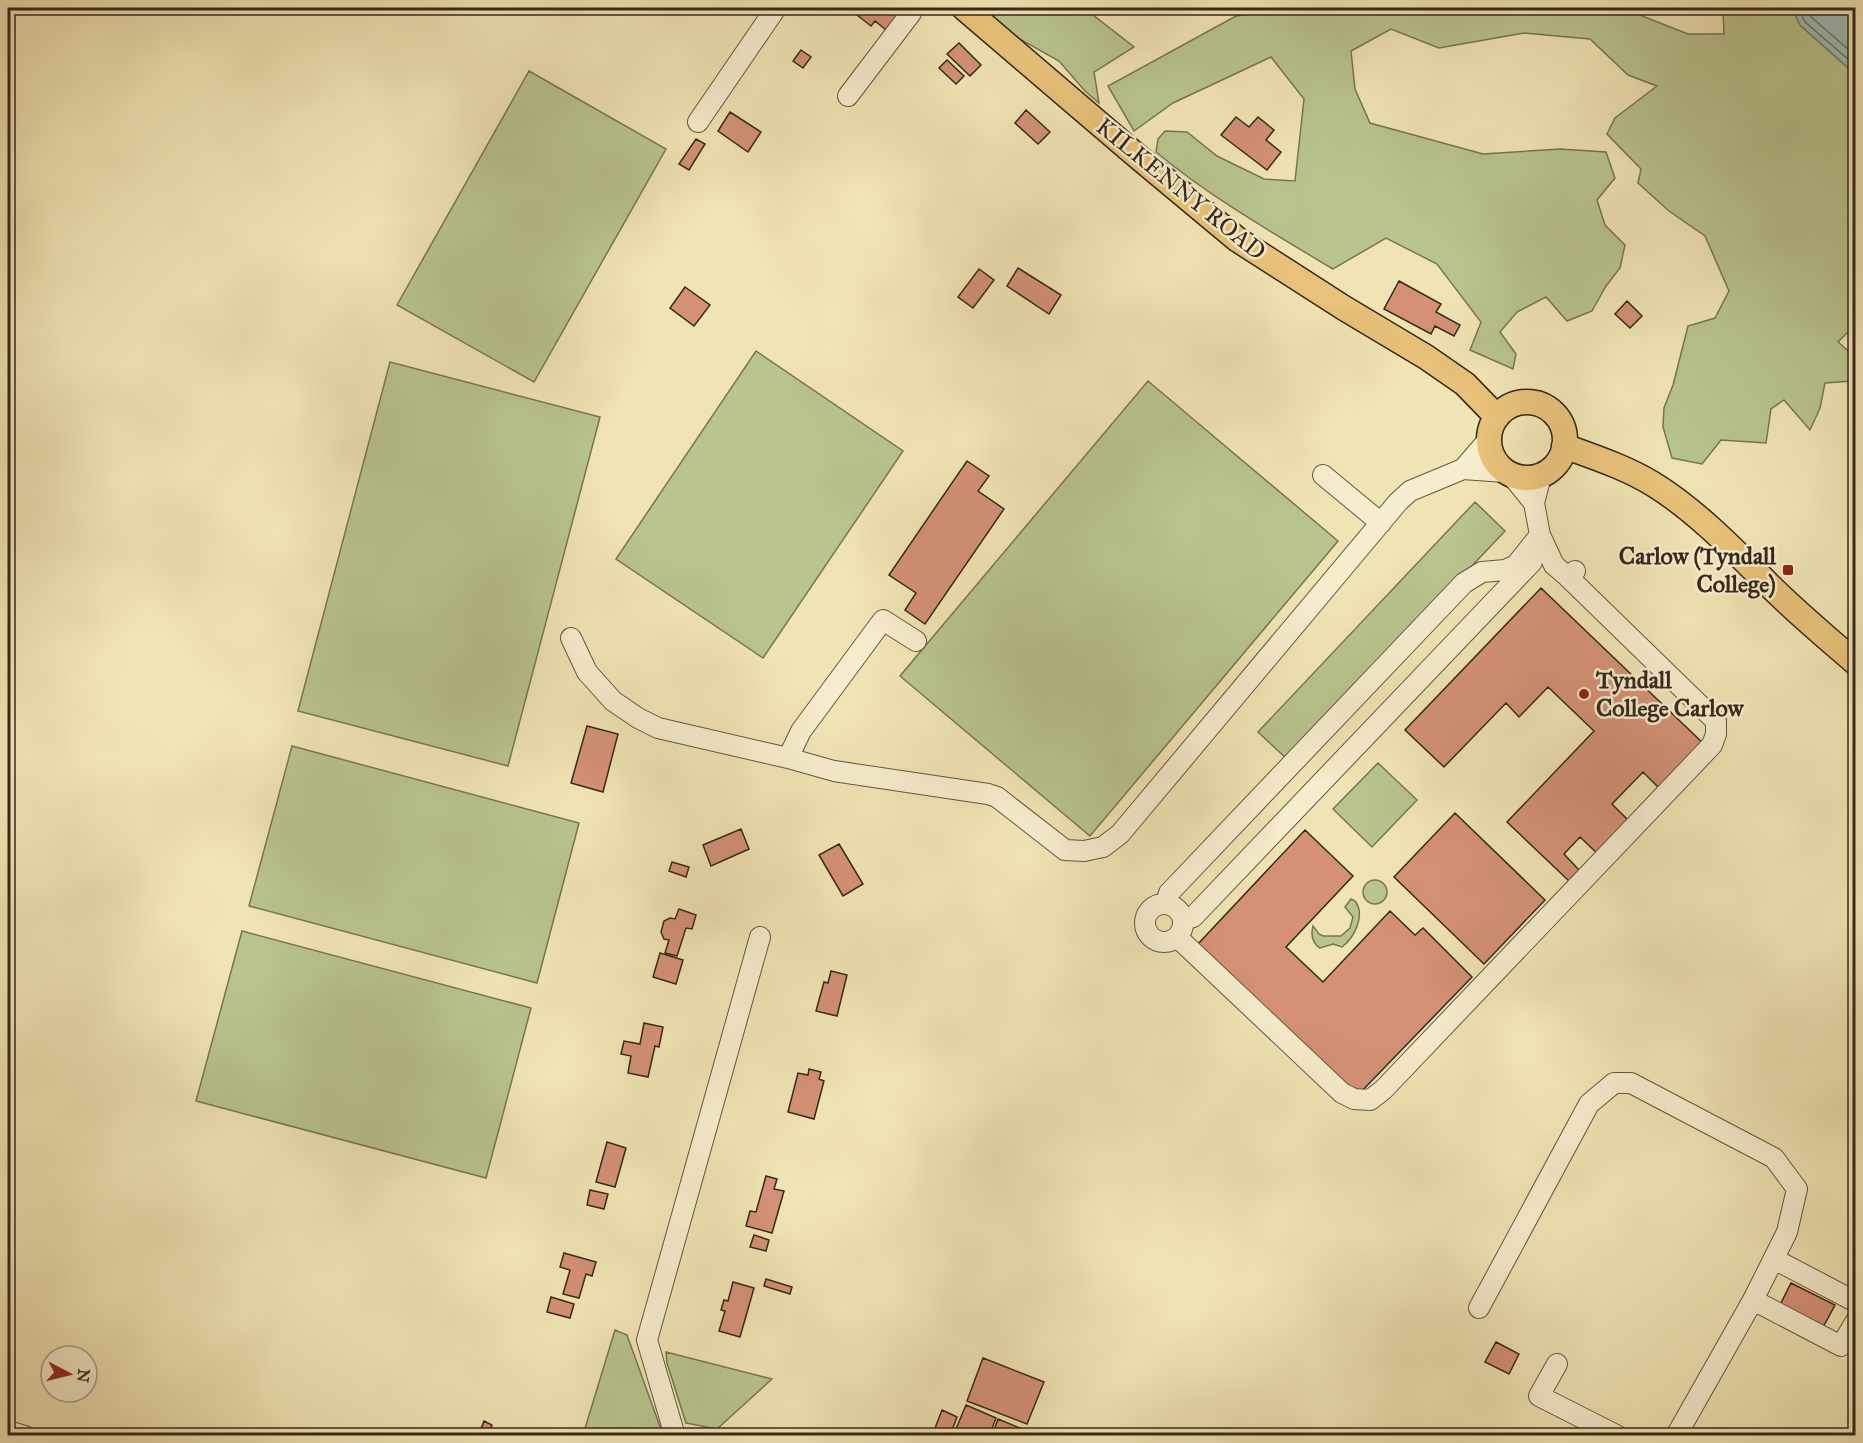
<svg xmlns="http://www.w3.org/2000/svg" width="1863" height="1443" viewBox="0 0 1863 1443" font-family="'IM FELL Great Primer',serif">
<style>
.green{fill:#b9c48e;stroke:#767654;stroke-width:1.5}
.water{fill:#9fbcb8;stroke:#748179;stroke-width:1.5}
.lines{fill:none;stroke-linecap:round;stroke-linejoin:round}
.shore{stroke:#6a7269;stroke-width:1.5}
.building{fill:#d49177;stroke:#34281a;stroke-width:1.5}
.minor-casing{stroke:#635740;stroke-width:22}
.major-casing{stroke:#34281a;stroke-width:27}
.minor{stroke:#f6edce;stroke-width:20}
.major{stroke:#e8c27a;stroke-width:24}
.poi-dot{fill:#8f2418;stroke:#f6edce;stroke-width:2}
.labels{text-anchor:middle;stroke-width:5;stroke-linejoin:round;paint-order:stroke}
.street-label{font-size:24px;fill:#34281a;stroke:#f6edce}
.poi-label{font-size:24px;font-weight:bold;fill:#34281a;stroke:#f6edce;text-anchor:end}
</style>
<rect width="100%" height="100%" fill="#f1e4b4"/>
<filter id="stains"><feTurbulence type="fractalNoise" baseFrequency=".00333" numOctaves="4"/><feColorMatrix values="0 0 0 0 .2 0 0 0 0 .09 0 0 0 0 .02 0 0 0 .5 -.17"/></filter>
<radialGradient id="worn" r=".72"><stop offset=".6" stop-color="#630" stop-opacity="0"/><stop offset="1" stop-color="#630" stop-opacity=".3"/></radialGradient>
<!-- green -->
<path class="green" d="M981 8H1084L1134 47 1094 72 1099 103 1085 91 1059 61 1009 33Z
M1294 8H1481L1494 10 1503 8H1622L1688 34H1724L1723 8H1792L1800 25 1855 74V325L1838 342 1855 357 1852 381 1825 383 1820 408 1810 430 1784 400 1771 409 1766 443 1721 440 1702 464 1672 458 1663 427 1664 408 1673 385 1688 326 1715 318 1729 291 1705 236 1669 211 1638 183 1641 169 1607 134 1615 118 1657 86 1628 75 1590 39 1524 33 1439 48 1391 29 1351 51 1355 89 1370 123 1483 154 1560 149 1606 152 1615 178 1597 200 1605 225 1625 245 1620 268 1606 286 1592 311 1567 321 1546 297 1517 312 1500 332 1516 354 1513 369 1470 350 1481 322 1437 264 1386 238 1333 269C1273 233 1210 197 1156 152L1158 139 1165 131 1187 132 1217 156 1264 179 1295 181 1304 99 1271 57 1173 103 1134 131 1108 86 1236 16Z
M529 71 666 149 534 382 397 305Z
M756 351 903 451 763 658 616 559Z
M390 362 600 417 508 766 298 711Z
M1148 381 1338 541 1090 836 900 676Z
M1475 502 1505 531 1288 760 1258 732Z
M292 746 579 823 537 983 249 906Z
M1378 763 1417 800 1372 847 1333 809Z
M1363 892a12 12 0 1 1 24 0a12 12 0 1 1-24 0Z
M1351 899 1355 901C1366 915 1354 938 1342 947L1333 944 1320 948C1312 943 1311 934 1313 926L1319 934 1323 936H1341L1350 928 1353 917 1345 907Z
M242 931 531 1008 486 1178 196 1101Z
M615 1330 627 1335 663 1435H583Z
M666 1352 772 1379 717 1429 686 1423 667 1363Z"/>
<!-- water -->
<path class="water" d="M1792 8H1855V74L1800 25Z"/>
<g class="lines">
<!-- shore -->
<path class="shore" d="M1798 8 1805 22 1856 66
M1807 8 1811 17 1856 56"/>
</g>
<!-- building -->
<path class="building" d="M863 8H893L905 17 891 34 875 21 871 26 857 15Z
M959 43 981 65 970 76 947 54Z
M801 50 811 57 803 68 793 61Z
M947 60 964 76 956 84 939 68Z
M1026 110 1050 132 1038 144 1015 123Z
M730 112 761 132 748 152 718 131Z
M1236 117 1249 127 1258 117 1274 130 1266 140 1281 152 1267 170 1221 135Z
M696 139 705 144 689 170 679 164Z
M1018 268 1061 295 1049 314 1007 286Z
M979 269 994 280 973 308 958 297Z
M1399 281 1441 304 1436 312 1460 325 1454 336 1435 326 1431 334 1384 309Z
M685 287 710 305 694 326 670 308Z
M1627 301 1642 316 1630 328 1615 314Z
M967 461 989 476 978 491 1004 509 925 624 905 610 916 593 889 575Z
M1541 588 1706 746 1663 792 1643 772 1612 804 1631 823 1600 856 1580 837 1564 854 1579 870 1569 881 1507 822 1594 731 1548 687 1519 717 1506 703 1444 767 1405 730Z
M587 726 618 734 603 792 571 783Z
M1455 813 1545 900 1484 964 1394 877Z
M741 829 749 849 711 866 703 845Z
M1305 830 1353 876 1286 947 1323 982 1390 911 1415 935 1423 928 1472 977 1358 1095 1197 945Z
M839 844 863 884 843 896 819 855Z
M672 862 689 867 686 877 669 871Z
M679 909 696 915 692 929 686 928 677 956 665 953 669 940 664 939 661 932 664 921 670 918 675 919Z
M660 953 683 960 676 984 653 977Z
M831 971 847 975 837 1016 816 1011 824 982 828 983Z
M644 1023 663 1027 659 1047 655 1046 648 1077 628 1073 631 1056 621 1054 624 1041 640 1044Z
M809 1069 821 1072 819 1079 824 1081 814 1119 788 1112 798 1073 808 1075Z
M607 1142 626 1148 615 1187 596 1182Z
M766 1176 777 1179 774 1189 784 1191 772 1233 746 1226 750 1211 756 1212Z
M590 1190 608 1194 604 1209 587 1205Z
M754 1235 769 1240 766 1251 750 1247Z
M564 1253 596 1262 592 1276 586 1274 579 1298 563 1294 570 1270 560 1267Z
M766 1279 792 1287 790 1294 764 1286Z
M733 1282 754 1288 740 1337 719 1331 725 1311 721 1310 724 1300 728 1301Z
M1791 1283 1835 1305 1821 1331 1778 1309Z
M551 1297 574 1304 570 1318 547 1312Z
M1496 1342 1519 1354 1509 1374 1485 1362Z
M983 1358 1044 1382 1027 1424 967 1401Z
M966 1405 996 1418 989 1436H953Z
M942 1410 957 1417 950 1436H932Z
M998 1419 1027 1431 1025 1436H992Z
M484 1421 492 1425 487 1436 479 1434Z"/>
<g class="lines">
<!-- minor casing -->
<g class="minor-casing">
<path id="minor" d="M848 96 911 13 912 8
M698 122 776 8
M1463 469 1489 439
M1323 475 1381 523
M1512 476 1534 503
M1541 476 1534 503 1540 535 1554 565 1568 577 1575 571
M571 638 587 672 613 701 638 718 658 728 788 758 834 771 988 794 997 797 1065 850 1084 851 1103 847 1120 834 1398 502 1410 491 1463 469 1505 472
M788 758 801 731 883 620 916 641
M1166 903 1169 893 1464 583 1482 572 1505 570 1516 565 1540 535
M1145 923a19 19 0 1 1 38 0a19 19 0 1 1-38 0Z
M1184 920 1193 917 1532 562
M1177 937 1342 1093 1354 1099 1370 1100 1383 1090 1712 745 1716 734V721L1568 577
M1774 1259 1856 1302
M1753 1300 1841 1346 1856 1321
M1479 1308 1589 1104 1614 1083H1631L1774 1158 1797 1189 1787 1232 1753 1300 1676 1436
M1557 1364 1539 1396 1618 1436
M8 1431 25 1436
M675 1436 647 1340 760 937"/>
</g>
<!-- major casing -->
<g class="major-casing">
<path id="major" d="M964 8 1137 156 1238 240 1344 308 1426 357 1465 384 1497 417
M1489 440a38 38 0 1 1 76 0a38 38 0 1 1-76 0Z
M1564 446C1594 457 1625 467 1653 484 1694 509 1733 549 1767 583 1795 611 1826 637 1856 663"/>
</g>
<!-- minor -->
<use href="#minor" class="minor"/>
<!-- major -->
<use href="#major" class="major"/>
</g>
<!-- markers -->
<g class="poi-dot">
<rect x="1782" y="564" width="12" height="12" rx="3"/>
<circle cx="1584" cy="694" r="6"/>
</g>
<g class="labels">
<!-- street labels -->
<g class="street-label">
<text transform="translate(1181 189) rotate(39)" y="8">KILKENNY ROAD</text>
</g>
<!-- poi labels -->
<g class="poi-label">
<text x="1776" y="564">Carlow (Tyndall<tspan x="1776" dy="28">College)</tspan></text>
<text x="1596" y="688" text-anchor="start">Tyndall<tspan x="1596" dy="28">College Carlow</tspan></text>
</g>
</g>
<!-- margin -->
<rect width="1863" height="1443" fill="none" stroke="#f1e4b4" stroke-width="30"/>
<rect x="9" y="9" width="1845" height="1425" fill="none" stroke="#34281a" stroke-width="3"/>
<rect x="15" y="15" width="1833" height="1413" fill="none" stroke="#34281a" stroke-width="1.5"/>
<!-- north arrow -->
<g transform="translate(69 1374) rotate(97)"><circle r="28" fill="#f6edce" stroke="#a89e86" stroke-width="1.5"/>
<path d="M0-4.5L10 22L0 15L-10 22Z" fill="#8f2418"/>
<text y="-9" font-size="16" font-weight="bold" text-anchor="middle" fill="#34281a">N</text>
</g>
<rect width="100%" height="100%" filter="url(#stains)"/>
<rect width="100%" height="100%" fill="url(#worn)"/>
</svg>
